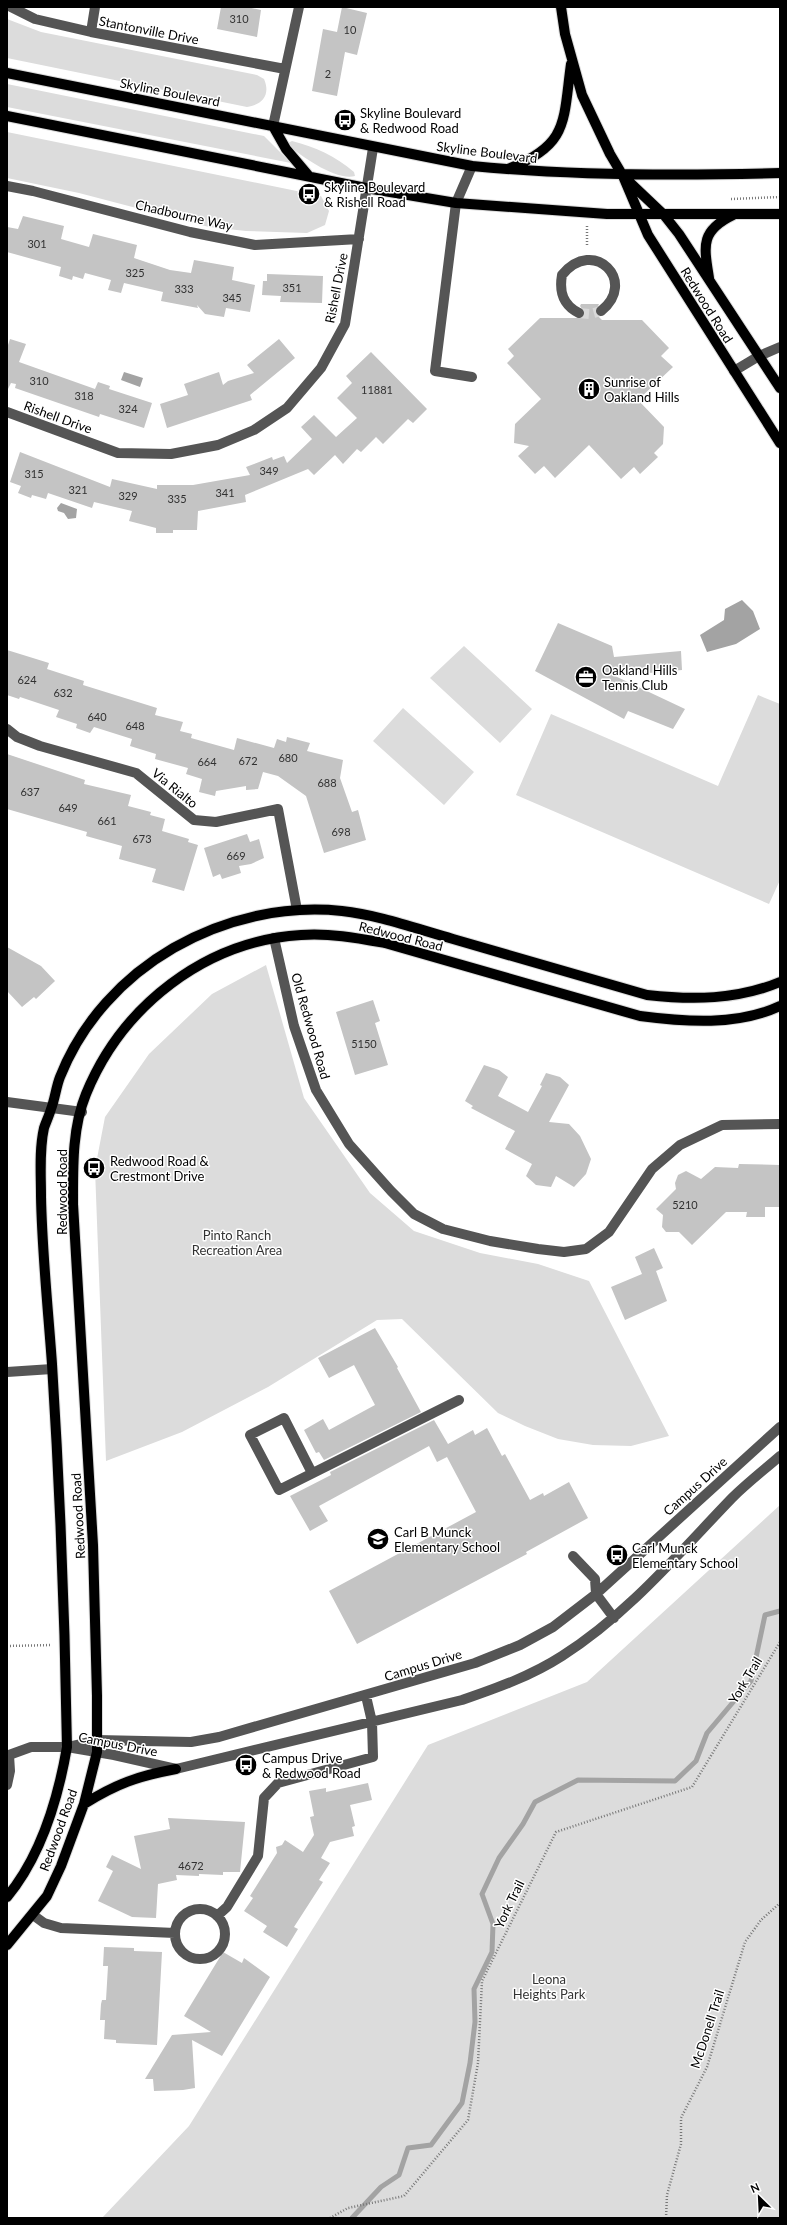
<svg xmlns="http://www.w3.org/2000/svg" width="787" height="2225" viewBox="0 0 787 2225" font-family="Lato,sans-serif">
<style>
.green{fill:#dcdcdc}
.water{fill:#a3a3a3}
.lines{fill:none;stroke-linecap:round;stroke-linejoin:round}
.stream{stroke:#a3a3a3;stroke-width:5}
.building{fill:#c4c4c4}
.minor-tunnel{stroke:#d9d9d9;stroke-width:10;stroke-dasharray:10 5;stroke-linecap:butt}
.major-casing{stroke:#dbdbdb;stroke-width:12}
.path{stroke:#777;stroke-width:2.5;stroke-dasharray:1 2;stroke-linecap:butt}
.minor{stroke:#555;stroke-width:10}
.major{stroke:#000;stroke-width:10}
.labels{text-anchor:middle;stroke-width:3;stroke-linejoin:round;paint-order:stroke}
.number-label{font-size:11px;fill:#313131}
.street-label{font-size:13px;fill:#000;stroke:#fff}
.poi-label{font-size:13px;fill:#000;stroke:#fff;text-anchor:start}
.park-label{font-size:13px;fill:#333;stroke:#fff}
</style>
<rect width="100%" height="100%" fill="#fff"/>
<!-- green -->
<path class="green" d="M7 19 41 32 257 75 264 79C271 95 262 105 247 107L7 58Z
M7 84 264 136 291 163 7 107Z
M7 132 321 196 329 211 325 225 307 233 246 231 209 227 79 193 7 178Z
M292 141C316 147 335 156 354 172L355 176C336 181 303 157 289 146L288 143Z
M464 646 532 709 500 743 430 678Z
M758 695 780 704V880L769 904 516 795 551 714 718 786Z
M403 708 474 772 444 805 373 741Z
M266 965 304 1098 370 1193 414 1231 480 1253 538 1264 589 1281 669 1436 631 1446 593 1445 558 1439 525 1426 498 1413 402 1319 377 1320 268 1387 182 1432 106 1461 95 1169 105 1117 149 1054 212 994Z
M780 1505V2218H102L189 2126 428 1745 587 1682Z"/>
<!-- water -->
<path class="water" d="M124 372 143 378 140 387 121 380Z
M61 503 77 509 76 518 68 519 64 513 58 511 57 508Z
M742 600 753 611 760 629 736 644 707 652 700 635 724 620 725 609Z"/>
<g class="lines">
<!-- stream -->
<path class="stream" d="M352 2218 381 2187 399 2175 408 2148 431 2145 462 2103 470 2063 475 2022 474 1989 492 1952 493 1924 482 1894 499 1858 523 1824 535 1802 578 1780 675 1781 696 1761 707 1733 751 1681 765 1615 780 1611"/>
</g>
<!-- building -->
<path class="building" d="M221 7H247L261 10 257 37 217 29Z
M342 7 367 13 357 55 345 52 337 96 312 91 323 29 337 32Z
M23 216 64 226 61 239 89 247 93 234 137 245 134 258 170 270 191 273 194 260 234 267 232 280 255 285 250 312 226 308 224 317 205 314 197 305 198 308 161 301 163 292 124 283 121 293 108 290 111 280 85 273 83 279 73 276 72 280 59 276 61 267 7 252V227L18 229Z
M267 274 323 276 322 303 280 302 281 296 262 295 263 281H267Z
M581 304H599L595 313 602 320H642L669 348 661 356 673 367 638 400 664 427 663 444 654 453 658 457 640 474 634 467 621 479 589 445 555 478 544 466 535 474 518 456 529 446 514 443 515 424 541 399 507 363 514 356 508 349 540 318H582L585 313 580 306Z
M10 339 26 344 19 362 95 389 98 382 110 386 109 389 152 403 144 428 100 414 99 417 15 388 16 384 11 383 7 391V348Z
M279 339 295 358 250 395 252 400 167 428 160 404 188 395 184 384 219 372 223 385 228 381 254 373 247 365Z
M371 352 427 409 413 423 408 419 383 444 376 437 361 452 357 449 343 464 335 455 314 475 308 469 245 495 246 502 198 511 197 530H173V533H156V528L129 521 132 511 94 502 92 508 48 493 46 499 32 495 31 498 18 493 21 486 10 482 20 452 110 487 112 479 157 489V485H193L250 475 246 467 272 457 273 460 284 456 287 463 312 439 301 427 314 415 336 437 357 418 337 398 352 383 346 376Z
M558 623 612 646 614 657 681 651 682 670 615 676 685 709 673 729 628 711 624 719 535 671Z
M7 650 49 663 47 669 84 681 83 685 157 708 155 715 183 722 180 731 192 734 191 738 234 750 237 738 274 748 277 739 286 742 287 737 310 743 307 751 343 760 340 778 352 812 358 810 366 840 324 853 306 796 278 776 263 772 258 789 246 790V786L216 791 215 796 199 792 202 779 186 774 188 768 155 759 156 754 130 746 132 739 94 727 90 733 76 728 77 724 56 717 59 710 20 697 19 699 7 695Z
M7 754 85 780 84 784 131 795 128 806 151 812 150 815 165 819 162 831 189 839 188 842 198 845 184 891 152 882 156 869 119 859 122 846 86 836 87 832 7 809Z
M247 834 250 842 259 839 264 858 251 864 239 866 241 873 222 879 220 874 213 877 204 848Z
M7 947 41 966 55 981 36 999 34 997 22 1007 7 991Z
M373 1000 380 1021 375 1023 388 1065 355 1075 336 1012Z
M484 1065 499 1070 508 1077 498 1096 528 1112 542 1086 540 1085 546 1073 560 1077 569 1085 549 1122 569 1124 580 1136 591 1159 586 1174 574 1187 556 1176 551 1187 536 1185 526 1176 532 1164 505 1149 515 1131 471 1108 473 1106 465 1101Z
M739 1164 780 1165V1207H765V1217H746L747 1212H726L692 1245 679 1232H666L662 1227 663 1215 656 1209 676 1189 675 1183 678 1175 686 1171 701 1179 715 1167 738 1168Z
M654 1248 663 1268 656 1271 667 1301 625 1320 611 1287 642 1274 635 1257Z
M375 1328 398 1367 397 1368 421 1412 324 1460 319 1452 316 1453 304 1430 323 1419 329 1430 375 1405 354 1365 329 1378 318 1358Z
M434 1420 448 1444 473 1430 475 1435 487 1428 502 1456 505 1454 530 1500 543 1493 544 1496 569 1482 588 1518 526 1552 527 1554 357 1644 329 1591 476 1512 447 1457 437 1462 429 1446 319 1506 328 1521 310 1531 290 1496 331 1475 330 1472Z
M368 1783 372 1800 350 1805 355 1826 352 1827 354 1836 330 1842 321 1858 330 1863 319 1880 323 1882 294 1927 298 1929 287 1947 263 1932 267 1926 244 1911 253 1898 250 1896 277 1853 276 1847 282 1845 285 1840 303 1852 314 1835 310 1817 314 1816 309 1791 326 1788V1792Z
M168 1818 245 1822 240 1872H223V1875L199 1874V1876L176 1875 177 1880 158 1884 156 1918 132 1917 98 1901 113 1871 106 1867 112 1855 141 1869 134 1836 170 1829Z
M104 1947 134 1948V1951L162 1952 157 2045 116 2043V2040L104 2039 105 2020H100L101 2004 102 2000H106L108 1966H103Z
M223 1952 242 1963 244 1958 270 1977 222 2056 192 2040 195 2088 183 2090 154 2091 153 2079H145L172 2035 211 2032 184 2016Z"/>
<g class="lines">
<!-- minor-tunnel -->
<path class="minor-tunnel" d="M579 313 590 314 601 311"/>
<!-- major casing -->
<g class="major-casing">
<path id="major" d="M561 7 565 34 582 95 610 154 623 176 648 235 780 443
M7 73 472 166C575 176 677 176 780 173
M7 116 366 188 456 203 607 214H780
M273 126 286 149 308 175
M508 169C569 145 563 122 571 64
M625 178 664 215 679 234 780 388
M709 278C704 246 700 231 733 215
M84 1804C116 1784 138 1776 176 1769
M7 1897C41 1856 58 1799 67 1747 65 1620 60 1491 52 1364 48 1308 42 1252 41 1196 41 1174 39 1150 44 1128 46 1122 49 1116 51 1109 55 1099 56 1087 60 1077 104 966 225 899 342 911 379 915 417 929 453 939 517 958 582 976 647 995 692 1000 737 1000 780 982
M7 1945 47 1896 61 1866 84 1804 97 1752V1696L93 1545 73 1204C73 1168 72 1128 86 1094 122 1006 205 941 301 935 330 933 357 938 385 943L640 1016C686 1022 737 1026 780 1006"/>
</g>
<!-- path -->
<path class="path" d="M731 199 780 197
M587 226V247
M7 1646 52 1645
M330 2218 348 2208 404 2196 468 2120 478 2063 482 1981 556 1832 692 1787 780 1642
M666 2218 667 2195 681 2144V2118L707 2067 745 1942 761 1920 780 1903"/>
<!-- minor -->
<path class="minor" d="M11 7 35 19 91 32 285 69
M91 32 95 7
M273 126 299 7
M7 186 33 191 190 232 255 245 359 239
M579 313C563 305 559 292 562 275 594 236 638 282 601 311
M734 371 759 356 780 347
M472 377 435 371 456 203 472 166
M7 412 118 453 171 454 218 445 254 430 287 408 321 368 345 324 373 148
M7 729 17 737 40 746 136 773 194 820 216 822 278 809 297 910
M274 938 294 1026 316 1090 349 1144 391 1191 414 1214 443 1229 490 1241 538 1249 564 1252 586 1249 609 1232 652 1169 680 1145 722 1125 780 1124
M7 1102 82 1112
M7 1372 52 1369
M312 1473 284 1418 250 1435 279 1490 459 1400
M573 1556 595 1579 596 1594 614 1618
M72 1746 97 1740 191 1742 219 1737 475 1663 520 1645 553 1627 596 1594 780 1427
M7 1755H9L10 1771 7 1785
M9 1755 31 1747H67L114 1755 176 1769 462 1700C497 1688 531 1676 562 1656 628 1614 678 1554 732 1498 747 1483 764 1470 780 1456
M175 1934a25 25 0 1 1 50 0a25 25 0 1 1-50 0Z
M33 1915 44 1923 61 1928 175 1933
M217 1916 227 1907 258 1856 264 1798 278 1783 373 1757 372 1722 366 1696"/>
<!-- major -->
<use href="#major" class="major"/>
</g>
<!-- icons -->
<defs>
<g id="bus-disc" transform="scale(1.15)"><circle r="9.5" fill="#000" stroke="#fff"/><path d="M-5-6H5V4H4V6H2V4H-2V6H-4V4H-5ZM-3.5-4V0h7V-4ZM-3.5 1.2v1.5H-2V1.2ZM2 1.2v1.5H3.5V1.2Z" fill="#fff"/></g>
<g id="building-disc" transform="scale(1.15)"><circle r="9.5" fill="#000" stroke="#fff"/><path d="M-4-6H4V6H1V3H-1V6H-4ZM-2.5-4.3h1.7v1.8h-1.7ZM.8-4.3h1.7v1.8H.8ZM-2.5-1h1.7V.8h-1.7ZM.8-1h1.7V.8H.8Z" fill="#fff"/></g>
<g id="office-disc" transform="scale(1.15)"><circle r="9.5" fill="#000" stroke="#fff"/><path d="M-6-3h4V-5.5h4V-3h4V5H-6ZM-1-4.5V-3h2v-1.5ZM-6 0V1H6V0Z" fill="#fff"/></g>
<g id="school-disc" transform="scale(1.15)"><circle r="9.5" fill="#000" stroke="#fff"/><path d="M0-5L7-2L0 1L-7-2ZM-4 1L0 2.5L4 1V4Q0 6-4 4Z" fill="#fff"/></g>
</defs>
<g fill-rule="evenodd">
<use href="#bus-disc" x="345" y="120"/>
<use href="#bus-disc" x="309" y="194"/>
<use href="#building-disc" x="589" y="389"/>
<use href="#office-disc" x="586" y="677"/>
<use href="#bus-disc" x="94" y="1168"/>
<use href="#school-disc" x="378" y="1539"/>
<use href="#bus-disc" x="617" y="1555"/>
<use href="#bus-disc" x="246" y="1765"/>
</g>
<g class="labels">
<!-- number labels -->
<g class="number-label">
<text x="239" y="23">310</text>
<text x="350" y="34">10</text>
<text x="328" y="78">2</text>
<text x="37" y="248">301</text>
<text x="135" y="277">325</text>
<text x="292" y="292">351</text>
<text x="184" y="293">333</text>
<text x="232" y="302">345</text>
<text x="39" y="385">310</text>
<text x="377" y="394">11881</text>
<text x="84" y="400">318</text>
<text x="128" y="413">324</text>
<text x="269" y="475">349</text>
<text x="34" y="478">315</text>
<text x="78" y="494">321</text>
<text x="225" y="497">341</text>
<text x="128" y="500">329</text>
<text x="177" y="503">335</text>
<text x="27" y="684">624</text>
<text x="63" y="697">632</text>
<text x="97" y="721">640</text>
<text x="135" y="730">648</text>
<text x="288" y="762">680</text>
<text x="248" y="765">672</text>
<text x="207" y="766">664</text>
<text x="327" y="787">688</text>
<text x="30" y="796">637</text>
<text x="68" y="812">649</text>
<text x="107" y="825">661</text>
<text x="341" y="836">698</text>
<text x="142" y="843">673</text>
<text x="236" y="860">669</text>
<text x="364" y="1048">5150</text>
<text x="685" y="1209">5210</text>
<text x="191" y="1870">4672</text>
</g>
<!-- street labels -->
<g class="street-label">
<text transform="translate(149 30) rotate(11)" y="5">Stantonville Drive</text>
<text transform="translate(170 92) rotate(11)" y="5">Skyline Boulevard</text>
<text transform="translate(487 152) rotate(7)" y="5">Skyline Boulevard</text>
<text transform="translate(184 215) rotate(13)" y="5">Chadbourne Way</text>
<text transform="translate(336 288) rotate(-79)" y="5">Rishell Drive</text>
<text transform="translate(707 305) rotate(58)" y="5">Redwood Road</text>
<text transform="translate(58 417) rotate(20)" y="5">Rishell Drive</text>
<text transform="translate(175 788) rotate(39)" y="5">Via Rialto</text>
<text transform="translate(401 936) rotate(14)" y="5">Redwood Road</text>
<text transform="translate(311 1026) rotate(74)" y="5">Old Redwood Road</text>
<text transform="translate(62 1192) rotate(-90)" y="5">Redwood Road</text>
<text transform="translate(695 1486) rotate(-42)" y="5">Campus Drive</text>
<text transform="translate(78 1516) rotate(-93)" y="5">Redwood Road</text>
<text transform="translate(423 1665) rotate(-17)" y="5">Campus Drive</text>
<text transform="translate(745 1680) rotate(-59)" y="5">York Trail</text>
<text transform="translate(118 1744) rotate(11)" y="5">Campus Drive</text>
<text transform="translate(58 1830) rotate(-70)" y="5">Redwood Road</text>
<text transform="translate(509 1904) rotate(-64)" y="5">York Trail</text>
<text transform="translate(707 2029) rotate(-72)" y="5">McDonell Trail</text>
</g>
<!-- poi labels -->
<g class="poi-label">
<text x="360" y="118">Skyline Boulevard<tspan x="360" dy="15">&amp; Redwood Road</tspan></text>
<text x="324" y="192">Skyline Boulevard<tspan x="324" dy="15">&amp; Rishell Road</tspan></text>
<text x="604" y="387">Sunrise of<tspan x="604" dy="15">Oakland Hills</tspan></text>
<text x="602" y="675">Oakland Hills<tspan x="602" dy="15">Tennis Club</tspan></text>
<text x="110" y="1166">Redwood Road &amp;<tspan x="110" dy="15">Crestmont Drive</tspan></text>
<text x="394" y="1537">Carl B Munck<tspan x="394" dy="15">Elementary School</tspan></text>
<text x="632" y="1553">Carl Munck<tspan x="632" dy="15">Elementary School</tspan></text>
<text x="262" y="1763">Campus Drive<tspan x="262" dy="15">&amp; Redwood Road</tspan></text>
</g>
<!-- park labels -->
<g class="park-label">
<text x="237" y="1240">Pinto Ranch<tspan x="237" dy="15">Recreation Area</tspan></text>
<text x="549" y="1984">Leona<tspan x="549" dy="15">Heights Park</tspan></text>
</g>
</g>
<!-- border -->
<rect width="787" height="2225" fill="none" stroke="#000000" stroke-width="16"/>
<!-- north arrow -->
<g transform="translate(759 2197) rotate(336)" stroke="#ffffff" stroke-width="3" paint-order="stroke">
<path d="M0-3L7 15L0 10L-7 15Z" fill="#000000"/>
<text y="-6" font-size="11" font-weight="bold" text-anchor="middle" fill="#000000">N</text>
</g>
</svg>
